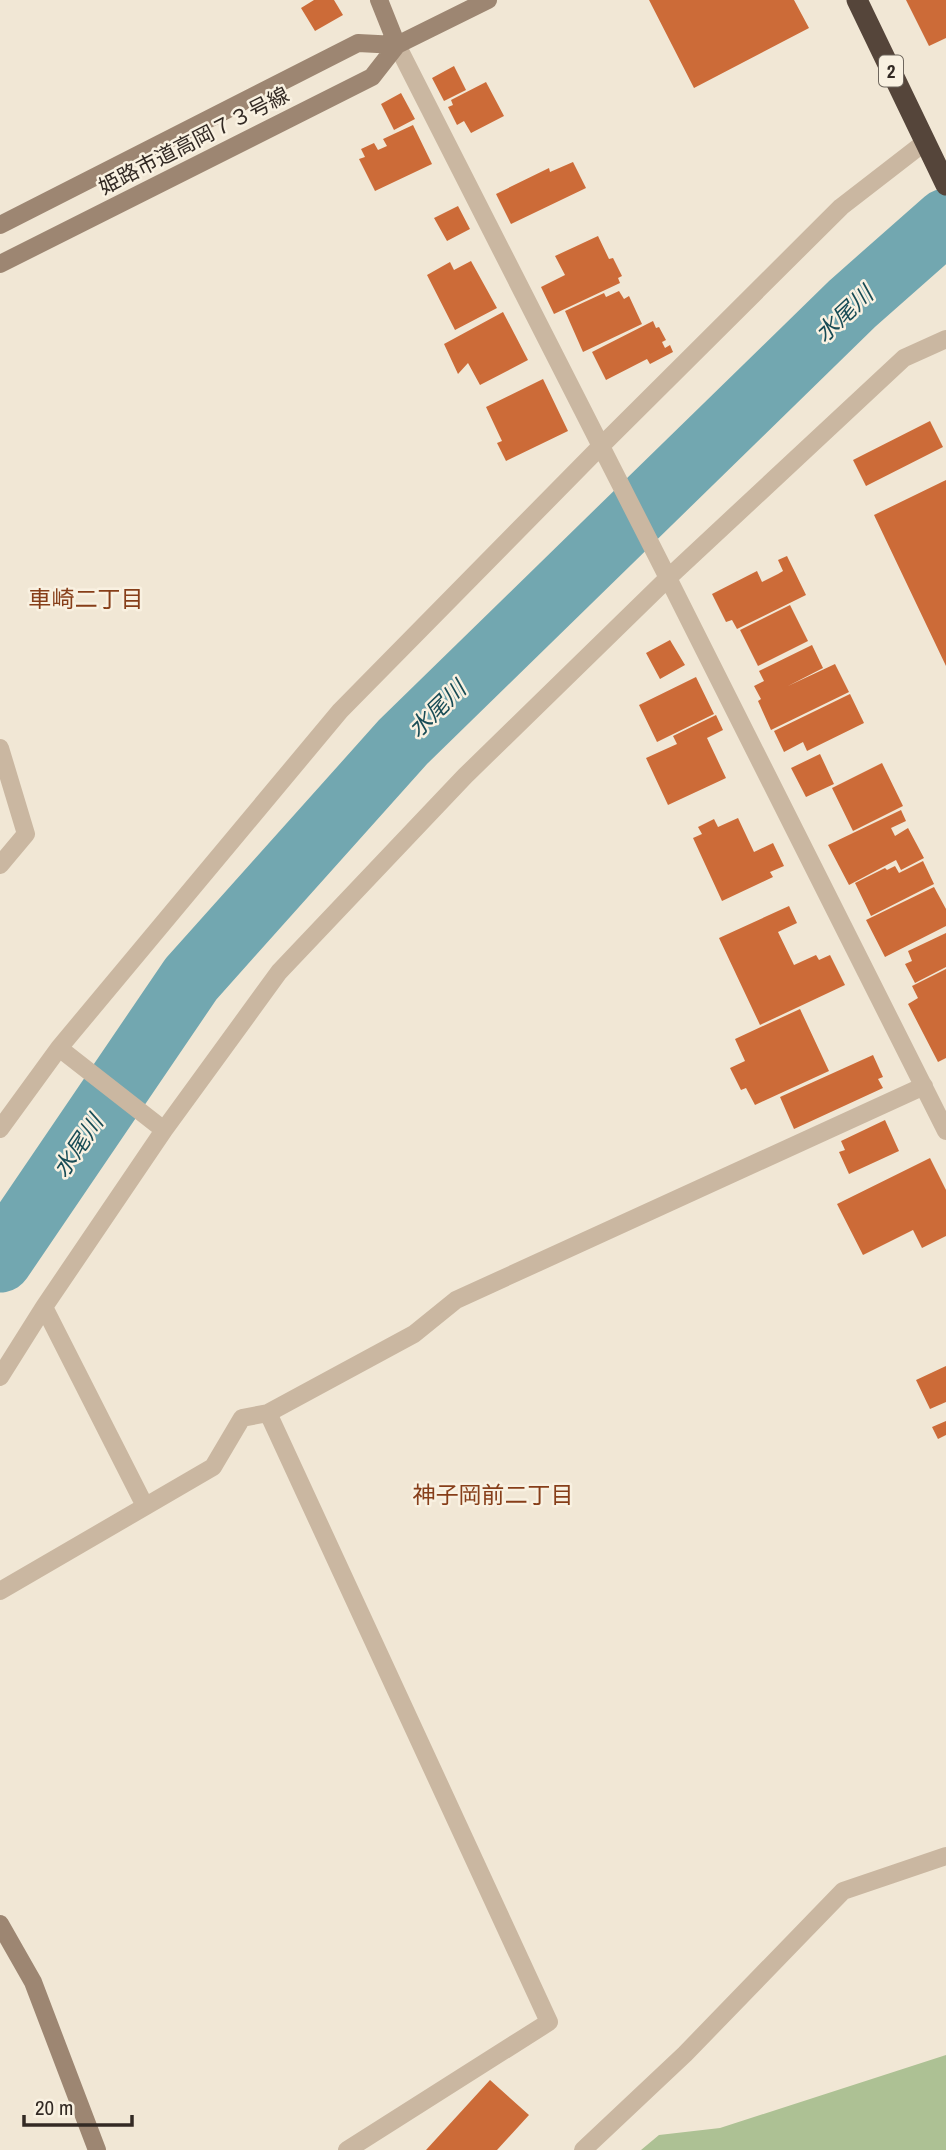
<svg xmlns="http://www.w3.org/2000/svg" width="946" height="2150" viewBox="0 0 946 2150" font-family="'Archivo Narrow','Noto Sans JP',sans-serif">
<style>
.green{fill:#adc194}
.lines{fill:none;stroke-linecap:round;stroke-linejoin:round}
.river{stroke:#72a7b0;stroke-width:65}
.building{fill:#cc6b38}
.street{stroke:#cab7a1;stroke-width:18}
.secondary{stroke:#9d8672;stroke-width:18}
.highway{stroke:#55453a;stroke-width:21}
.labels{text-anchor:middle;stroke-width:5;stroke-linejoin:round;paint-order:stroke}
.shield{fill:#f9f1e1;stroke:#6e665d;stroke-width:2}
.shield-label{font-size:19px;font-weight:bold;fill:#332a24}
.street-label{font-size:21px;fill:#332a24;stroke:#f9f1e1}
.water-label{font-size:23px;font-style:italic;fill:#184c56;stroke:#f9f1e1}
.neighbourhood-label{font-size:23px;fill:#863e19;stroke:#f9f1e1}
</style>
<rect width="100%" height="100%" fill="#f1e7d5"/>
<!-- green -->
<path class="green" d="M946 2055V2150H641L659 2135 720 2128Z"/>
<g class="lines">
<!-- river -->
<path class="river" d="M0 1260 191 979 403 742 852 304 946 221"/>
</g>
<!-- building -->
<path class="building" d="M314 0H334L343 15 315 31 301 8Z
M649 0H794L809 28 694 88Z
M906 0H946V38L929 46Z
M454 66 466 90 444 101 432 78Z
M486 82 504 116 471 133 464 121 457 125 448 107 453 105 451 100Z
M401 93 415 119 394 130 381 104Z
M413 125 432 164 375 191 359 159 365 157 361 149 374 143 378 150 387 146 383 139Z
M573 162 586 188 511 224 496 194 549 168 550 172Z
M458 206 470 229 447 241 434 218Z
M598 236 609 259 613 258 622 276 618 278 620 283 554 314 541 287 565 275 555 256Z
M471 261 497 308 455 330 427 275 450 262 454 270Z
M619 291 624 299 629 296 642 324 583 352 565 311 604 293 606 297Z
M503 312 528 360 480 385 468 363 458 374 444 344Z
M653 321 656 328 659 327 666 340 662 342 665 348 670 345 673 352 650 364 647 359 606 380 592 352Z
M543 379 568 431 506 461 497 443 502 441 486 407Z
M930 421 943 447 866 486 853 460Z
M946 480V666L874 515Z
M787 556 806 595 737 629 732 620 726 622 712 594 757 571 762 582 778 574 783 571 778 560Z
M790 605 808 641 758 666 740 630Z
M670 640 685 665 660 679 646 653Z
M812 645 823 668 788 686 835 664 849 692 771 730 758 701 761 699 754 686 764 681 759 671Z
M696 677 714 714 657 742 639 705Z
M850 694 864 723 807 751 803 742 784 752 774 731Z
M716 715 723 730 707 738 726 778 668 805 646 758 677 744 673 736Z
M820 754 834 784 806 797 791 768Z
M882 763 903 806 853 831 832 788Z
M901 810 906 821 891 828 895 836 908 828 924 858 901 870 896 860 849 885 828 845Z
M738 818 754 852 773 843 784 866 770 872 773 877 722 901 693 838 702 834 698 827 714 819 718 827Z
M923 861 934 884 871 916 855 883 885 868 887 870 895 866 899 873Z
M934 887 946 909V926L885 957 866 920Z
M789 906 797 923 778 932 794 965 816 955 819 960 830 955 845 985 760 1025 719 938Z
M946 933V967L915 983 905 964 912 961 908 951Z
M946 969V1058L938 1062 908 1004 918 998 912 986Z
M800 1009 829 1071 755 1105 746 1088 741 1090 730 1068 745 1061 735 1039Z
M873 1055 883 1077 878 1079 883 1088 794 1129 780 1097Z
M885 1120 899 1151 849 1174 839 1152 845 1150 841 1141Z
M930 1158 946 1190V1236L922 1248 913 1230 863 1255 837 1204Z
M946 1366V1402L930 1409 916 1380Z
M946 1421V1435L938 1439 932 1427Z
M490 2080 529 2115 497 2150H426Z"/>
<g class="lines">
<!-- street -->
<path class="street" d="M397 45 668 578 946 1131
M0 748 26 834 0 865
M59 1048 164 1130
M0 1129 59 1048 340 711 601 446 841 207 925 142
M44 1307 145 1506
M0 1377 44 1307 164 1130 279 972 465 776 668 578 904 358 946 339
M268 1413 549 2022 347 2150
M0 1591 213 1467 242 1418 268 1413 414 1334 456 1300 924 1086
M583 2150 685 2054 843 1891 946 1856"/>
<!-- secondary -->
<path class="secondary" d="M379 0 397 45
M0 225 358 43 397 45
M0 264 372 77 397 45 488 0
M0 1924 33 1982 97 2150"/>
<!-- highway -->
<path class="highway" d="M857 0 946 185"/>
</g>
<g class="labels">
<!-- shield labels -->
<rect class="shield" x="879" y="55.5" width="24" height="31" rx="5"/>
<g class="shield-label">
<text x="891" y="78">2</text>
</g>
<!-- street labels -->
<g class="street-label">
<text transform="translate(194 141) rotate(-27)" y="7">姫路市道高岡７３号線</text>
</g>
<!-- water labels -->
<g class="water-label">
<text transform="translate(844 314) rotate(-43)" y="8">水尾川</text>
<text transform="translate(437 709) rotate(-44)" y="8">水尾川</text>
<text transform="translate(78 1146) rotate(-56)" y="8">水尾川</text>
</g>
<!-- neighbourhood labels -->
<g class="neighbourhood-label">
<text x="86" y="607">車崎二丁目</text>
<text x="493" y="1503">神子岡前二丁目</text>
</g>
</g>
<!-- scale -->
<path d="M24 2115v10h108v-10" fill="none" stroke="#332a24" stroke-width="3.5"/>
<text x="35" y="2115" font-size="21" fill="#332a24" stroke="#f9f1e1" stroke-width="5" paint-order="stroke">20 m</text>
</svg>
